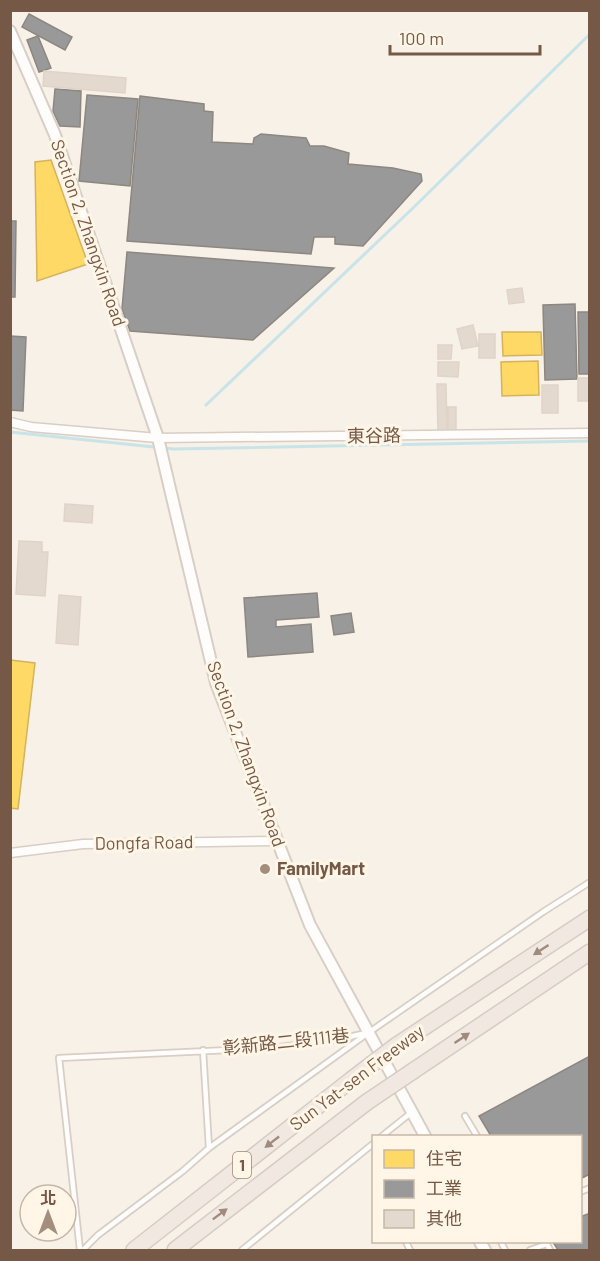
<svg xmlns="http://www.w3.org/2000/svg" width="600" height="1261" viewBox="0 0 600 1261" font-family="Barlow,'Noto Sans TC',sans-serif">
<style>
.homes{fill:#ffd966;stroke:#d6b25c;stroke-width:1.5}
.industry{fill:#999;stroke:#8e8680;stroke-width:1.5}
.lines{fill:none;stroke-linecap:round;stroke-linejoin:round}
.stream{stroke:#c8e4e8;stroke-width:3}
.building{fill:#e4d9ce;stroke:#e0d4c9;stroke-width:1.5}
.service-casing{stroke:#d8cec5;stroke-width:8}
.minor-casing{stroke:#d8cec5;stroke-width:11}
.tertiary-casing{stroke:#d8cec5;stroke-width:14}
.motorway-casing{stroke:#d6ccc3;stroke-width:18}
.service{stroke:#fefdfb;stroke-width:4.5}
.minor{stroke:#fefdfb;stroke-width:8}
.tertiary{stroke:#fefdfb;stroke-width:10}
.motorway{stroke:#f1e8e2;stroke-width:15}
.motorway-bridge-casing{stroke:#d6ccc3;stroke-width:18;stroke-linecap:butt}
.motorway-bridge{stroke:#f1e8e2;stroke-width:15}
.oneway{fill:#a18a7d}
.poi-dot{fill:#a38e7e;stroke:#fff6e7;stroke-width:2}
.labels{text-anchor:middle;stroke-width:6;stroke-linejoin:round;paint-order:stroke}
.shield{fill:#fff6e7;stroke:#9f8776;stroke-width:1.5}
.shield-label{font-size:16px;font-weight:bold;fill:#765846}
.street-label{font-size:18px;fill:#765846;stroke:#fff6e7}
.poi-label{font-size:18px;font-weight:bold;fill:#765846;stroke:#fff6e7;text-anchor:start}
</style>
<rect width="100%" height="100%" fill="#f7f1e7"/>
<!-- homes -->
<path class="homes" d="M51 160 88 264 37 281 35 162Z
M502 332H541L542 355 503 356Z
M538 361 539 395 502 396 501 362Z
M10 660 35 663 18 809 10 808Z"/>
<!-- industry -->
<path class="industry" d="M29 14 72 37 65 50 22 27Z
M38 36 51 68 39 72 27 40Z
M55 89 81 91 80 127 60 126 53 111Z
M87 95 138 99 130 186 79 181Z
M140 96 204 104V111L213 112 212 142 253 144 254 138 261 134 306 138 310 146H324L349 153 348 164 393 168 421 174 422 181 363 246 335 244V237H314L311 254 127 241Z
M10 221H16L15 297H10Z
M127 252 334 268 253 340 130 331 122 309Z
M575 304 577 379 545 380 543 305Z
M578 312H590V374H579Z
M10 336 26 337 23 411 10 410Z
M317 593 319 617 276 620V627L311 624 313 652 248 657 244 598Z
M351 613 354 632 334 635 331 616Z
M590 1056V1174L580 1179V1136H491L479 1116Z
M590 1213V1250H558L553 1242H580V1217Z"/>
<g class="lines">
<!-- stream -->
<path class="stream" d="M206 405 413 208 590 34
M10 432 173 449 590 441"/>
</g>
<!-- building -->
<path class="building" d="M44 71 126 78 125 93 43 86Z
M522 288 524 302 509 304 507 290Z
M473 325 478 346 462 349 457 329Z
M479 334H495V358H479Z
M438 345H452L451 359H438Z
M438 362H459L458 377 438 376Z
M578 378H590V401H578Z
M437 384H446L447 432 438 433Z
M542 385H558V413H542Z
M448 407H456V432H448Z
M65 504 93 506 92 523 64 521Z
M19 541 42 542V552H48L45 596 16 594Z
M59 595 81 597 78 645 56 643Z"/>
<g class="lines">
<!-- service casing -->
<g class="service-casing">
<path id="service" d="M203 1050 209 1148
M465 1116 477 1136
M382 1136 412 1112
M580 1192 590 1188
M406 1242 410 1250
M501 1242 505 1250
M80 1250 59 1058 271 1048 336 1040 366 1033
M83 1250 98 1235 183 1171 209 1148 368 1033 543 912 590 882
M242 1250 374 1143
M530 1250 547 1244 550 1250"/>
</g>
<!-- minor casing -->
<g class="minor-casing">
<path id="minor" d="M10 422 31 427 158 438 590 433
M10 853 83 844 277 841"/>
</g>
<!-- tertiary casing -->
<g class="tertiary-casing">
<path id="tertiary" d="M10 31 55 135 158 438 216 683 310 925 425 1136
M480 1242 485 1250"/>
</g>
<!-- motorway casing -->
<g class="motorway-casing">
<path id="motorway" d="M397 1045 590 918
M413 1071 590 952
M134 1250 351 1080
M175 1250 367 1102"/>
</g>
<!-- service -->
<use href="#service" class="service"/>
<!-- minor -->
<use href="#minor" class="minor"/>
<!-- tertiary -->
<use href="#tertiary" class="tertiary"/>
<!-- motorway -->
<use href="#motorway" class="motorway"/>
<!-- motorway-bridge casing -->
<g class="motorway-bridge-casing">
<path id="motorway-bridge" d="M351 1080 397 1045
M367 1102 413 1071"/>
</g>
<!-- motorway-bridge -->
<use href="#motorway-bridge" class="motorway-bridge"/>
</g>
<!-- one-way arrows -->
<defs><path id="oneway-solid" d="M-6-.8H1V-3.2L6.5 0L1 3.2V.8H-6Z" transform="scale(1.5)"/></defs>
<g class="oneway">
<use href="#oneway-solid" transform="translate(541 950) rotate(147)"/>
<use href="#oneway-solid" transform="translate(462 1038) rotate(-34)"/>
<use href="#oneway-solid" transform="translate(272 1142) rotate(142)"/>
<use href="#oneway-solid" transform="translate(220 1214) rotate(-37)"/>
</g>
<!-- markers -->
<circle class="poi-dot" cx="265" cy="869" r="6"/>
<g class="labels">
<!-- shield labels -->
<rect class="shield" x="233" y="1152" width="18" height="26" rx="4.5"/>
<g class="shield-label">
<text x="242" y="1171">1</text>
</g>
<!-- street labels -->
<g class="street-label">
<text transform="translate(88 233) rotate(71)" y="6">Section 2, Zhangxin Road</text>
<text transform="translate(374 436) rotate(-1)" y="6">東谷路</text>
<text transform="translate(246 754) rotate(70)" y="6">Section 2, Zhangxin Road</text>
<text transform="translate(144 843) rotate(-1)" y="6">Dongfa Road</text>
<text transform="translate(286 1042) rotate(-6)" y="6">彰新路二段111巷</text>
<text transform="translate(357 1078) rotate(-37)" y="6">Sun Yat-sen Freeway</text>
</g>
<!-- poi labels -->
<g class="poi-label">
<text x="277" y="875">FamilyMart</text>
</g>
</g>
<!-- border -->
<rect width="600" height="1261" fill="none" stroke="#765846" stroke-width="24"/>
<!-- legend -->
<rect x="372" y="1135" width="210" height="108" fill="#fff6e7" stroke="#c8b7a7" stroke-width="1.5"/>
<rect x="384" y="1150" width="30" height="18" fill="#ffd966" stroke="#c8b7a7" stroke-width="1.5"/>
<text x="426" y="1165" font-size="18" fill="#765846">住宅</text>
<rect x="384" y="1180" width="30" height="18" fill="#999999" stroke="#c8b7a7" stroke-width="1.5"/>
<text x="426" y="1195" font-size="18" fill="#765846">工業</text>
<rect x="384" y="1210" width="30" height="18" fill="#e4d9ce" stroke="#c8b7a7" stroke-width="1.5"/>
<text x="426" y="1225" font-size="18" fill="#765846">其他</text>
<!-- north arrow -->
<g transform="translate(48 1213)"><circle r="28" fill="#fff6e7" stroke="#c8b7a7" stroke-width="1.5"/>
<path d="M0-4.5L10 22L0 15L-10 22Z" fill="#a38e7e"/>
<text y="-9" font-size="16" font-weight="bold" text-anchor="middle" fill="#765846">北</text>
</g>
<!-- scale -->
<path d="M390 45v9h150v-9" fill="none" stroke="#765846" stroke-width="3"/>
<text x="399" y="45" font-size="18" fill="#765846" stroke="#fff6e7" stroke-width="4.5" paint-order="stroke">100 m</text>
</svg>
